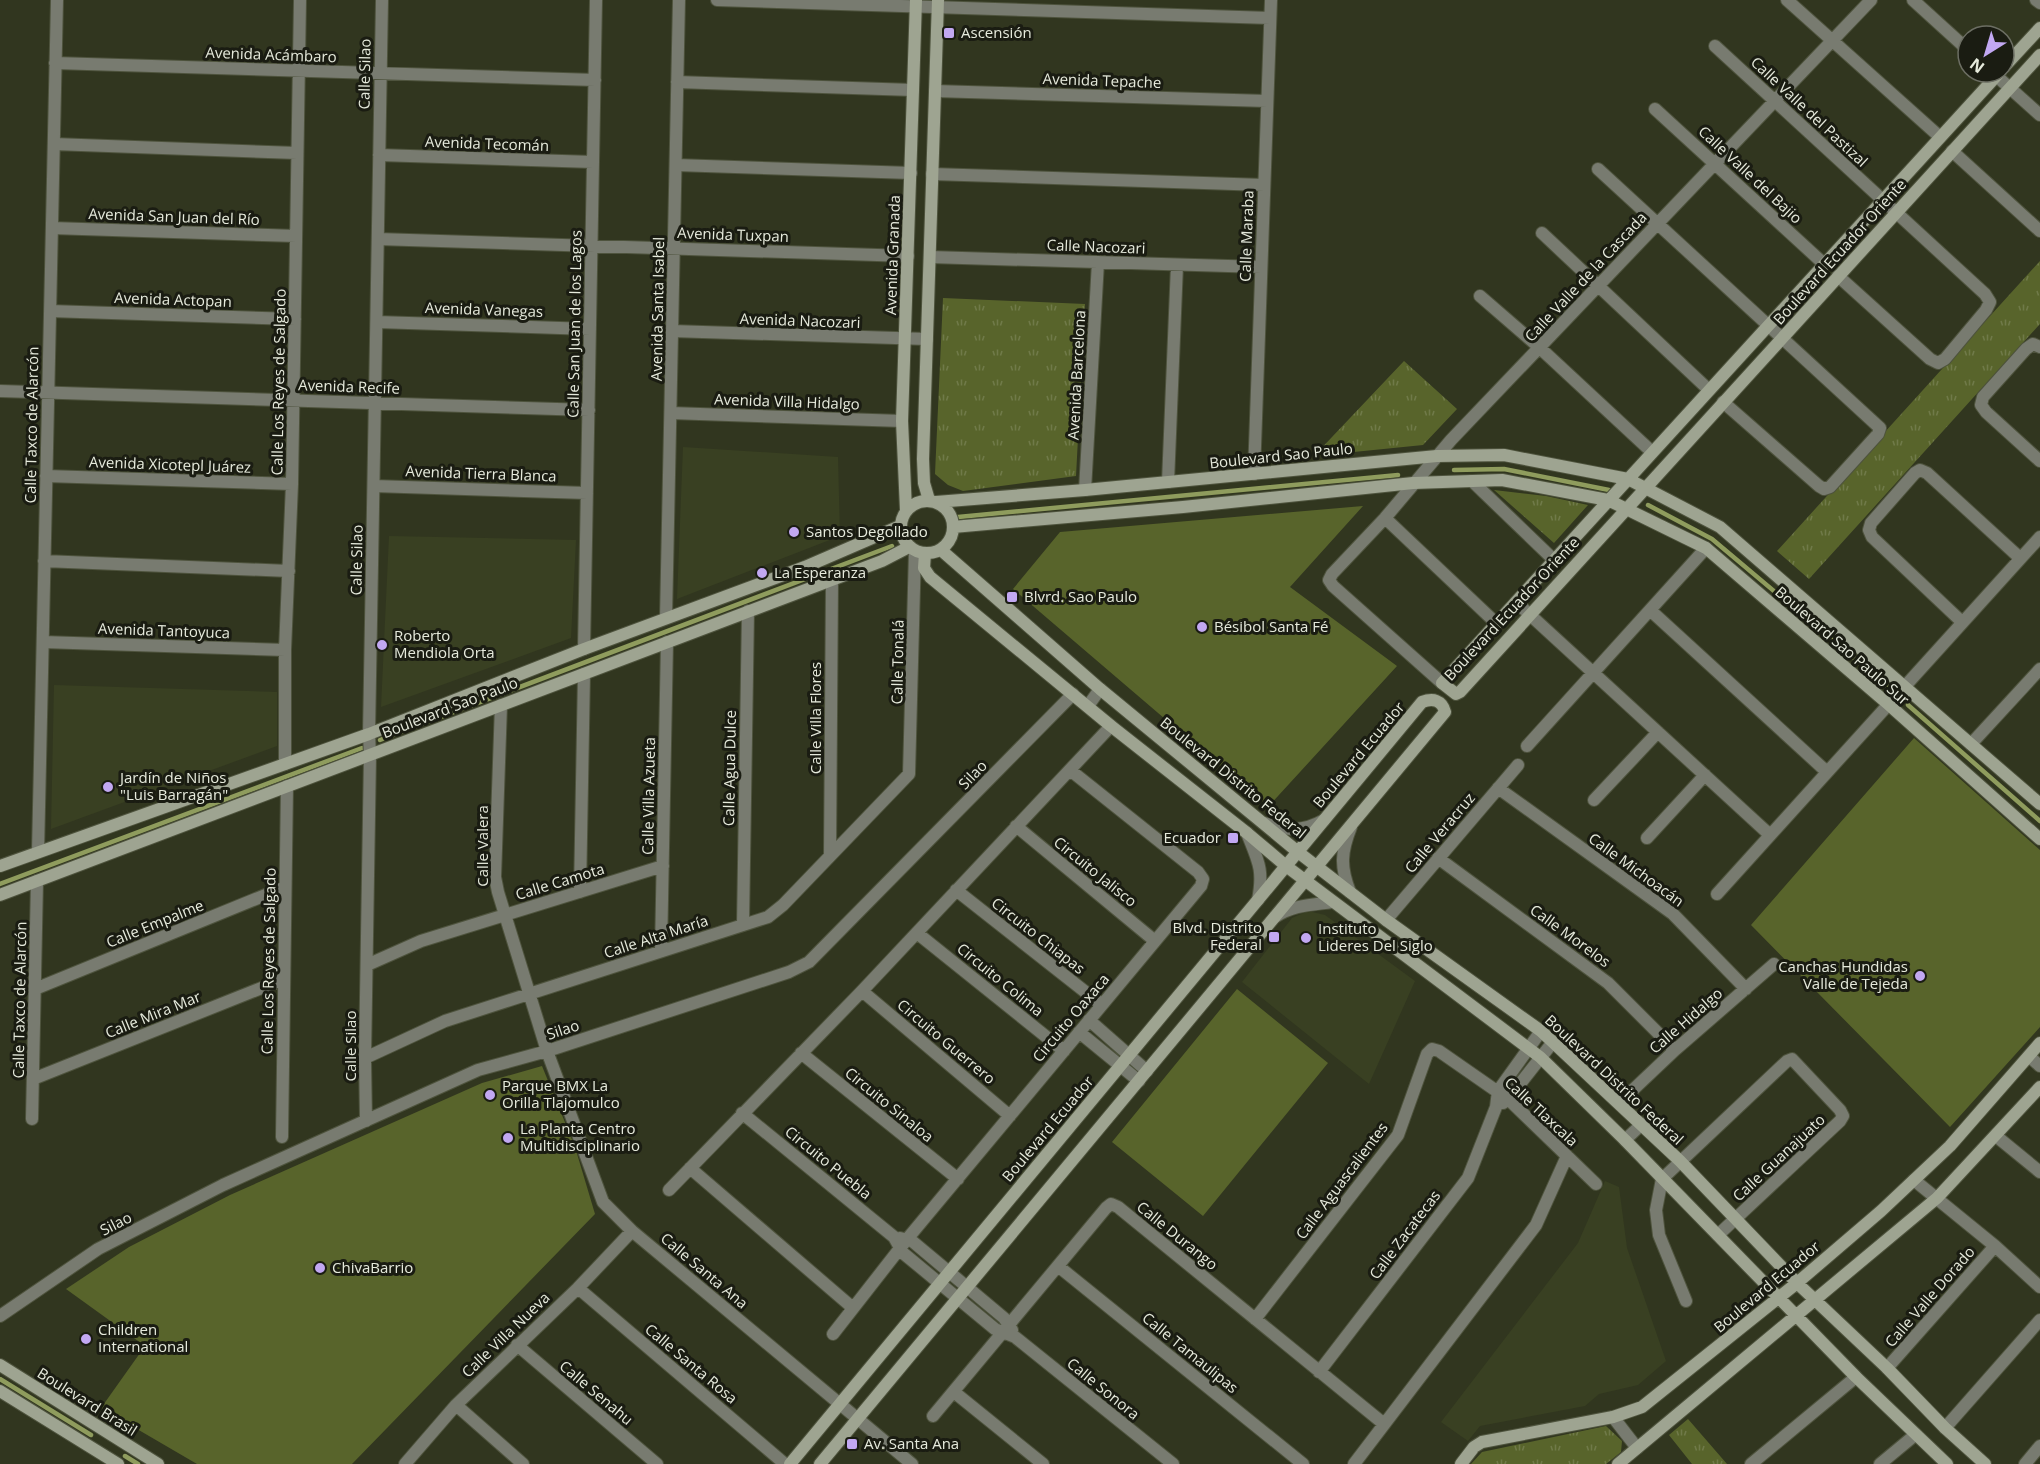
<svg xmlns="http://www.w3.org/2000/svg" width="2040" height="1464" viewBox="0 0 2040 1464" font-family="'Open Sans',sans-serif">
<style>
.built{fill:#394022}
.park{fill:url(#park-tufts)}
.pitch{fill:#58642b}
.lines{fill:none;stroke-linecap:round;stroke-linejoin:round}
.stream{stroke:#8f9c5d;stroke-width:4.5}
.street-casing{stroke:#4e533d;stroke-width:14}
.secondary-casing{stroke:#4e533d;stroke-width:14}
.street{stroke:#787b70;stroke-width:12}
.secondary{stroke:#9ea491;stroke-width:12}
.poi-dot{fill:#c2a8f2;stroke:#1a1c12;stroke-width:2}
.labels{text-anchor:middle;stroke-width:6;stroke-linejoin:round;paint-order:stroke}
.poi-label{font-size:15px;fill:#e6eadc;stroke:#1a1c12;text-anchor:start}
.street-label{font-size:15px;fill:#e6eadc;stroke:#1a1c12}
</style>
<defs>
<pattern id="park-tufts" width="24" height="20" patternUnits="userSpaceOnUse" patternTransform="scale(1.5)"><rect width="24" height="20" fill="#58642b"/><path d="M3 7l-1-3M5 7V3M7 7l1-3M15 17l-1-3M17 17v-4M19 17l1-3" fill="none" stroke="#707a49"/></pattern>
</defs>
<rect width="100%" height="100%" fill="#31361f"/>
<!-- built -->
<path class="built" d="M683 447 838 457 840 536 677 599Z
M389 536 576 540 571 638 381 707Z
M54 685 277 692V746L51 829Z
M1308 911 1325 915 1415 981 1369 1084 1242 982 1292 918Z
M1605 1181 1619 1187 1627 1248 1666 1361 1638 1385 1599 1394 1585 1406 1480 1426 1468 1441 1441 1422 1578 1243Z"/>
<!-- park -->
<path class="park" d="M2040 261V324L1809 579 1777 551Z
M943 298 1085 304 1076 476 963 491 948 485 935 474Z
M1404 361 1457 409 1423 445 1314 456Z
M1494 490 1546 496 1588 505 1554 543Z
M1688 1419 1727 1464H1692L1669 1435Z
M1606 1426 1622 1441 1621 1452 1606 1464H1471L1482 1452Z"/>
<!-- pitch -->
<path class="pitch" d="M1363 506 1290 587 1397 666 1268 807 1013 589 1060 532Z
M1914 738 2040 850V1027L1950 1127 1751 925Z
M1237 989 1328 1063 1203 1216 1112 1142Z
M542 1066 575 1147 595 1214 352 1464H197L101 1408 145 1346 66 1289 129 1247 230 1195 482 1083Z"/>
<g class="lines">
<!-- stream -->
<path class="stream" d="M1454 470 1504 469 1609 490
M1648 505 1712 539 1888 687
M958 517 1398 475
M1908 705 2040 821
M380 740 892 546
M0 884 362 748
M0 1379 91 1435
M125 1456 138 1464"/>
<!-- street casing -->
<g class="street-casing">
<path id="street" d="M717 0 1270 18
M1787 0 1940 137
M1913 0 1968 50
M2036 0 2040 3
M1715 46 1985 294 1990 302 1986 310 1945 359 1938 363 1930 359 1838 276
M55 63 595 80
M1992 72 2040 115
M677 82 913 90
M935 91 1267 101
M1655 109 1824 264
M54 144 297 153
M1952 151 2040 231
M379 155 593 162
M676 165 911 173
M1598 169 1880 428 1878 434 1830 487 1824 489 1819 486 1723 402
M932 174 1264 185
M52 228 296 236
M1542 233 1709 390
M378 239 908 256
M930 257 1261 267
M1480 296 1540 348 1652 452
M50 311 295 319
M377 322 590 329
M672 331 927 339
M2040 347 2033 344 2026 349 1983 397 1981 405 1986 412 2040 461
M0 391 589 410
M671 413 902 421
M1254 474 1271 0
M46 476 292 484
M1472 481 1554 560
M1168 482 1177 265
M374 486 587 493
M1085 490 1098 262
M1385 518 1496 623
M44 561 289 571
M1516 602 1770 835
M1650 610 1827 772
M666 618 679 0
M1962 622 1872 537 1869 530 1871 523 1915 473 1920 470 1927 473 2020 558
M43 642 285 650
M584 649 596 0
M1442 683 1333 586 1329 580 1332 574 1385 518 1451 440 1871 0
M501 705 495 877 498 892 547 1051 603 1202 632 1231 912 1464
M1088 706 1100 689
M1971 744 2040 669
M1527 746 1706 548
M285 764V650L292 484 300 0
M1498 788 1673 914 1746 989
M1594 800 1658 732
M1264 823C1286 831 1303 832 1324 820
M1016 826 1155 941
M1247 833C1258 861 1264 869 1258 900
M1647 838 1705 775
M38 852 57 0
M830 856 832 579
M1438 858 1608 983 1675 1050
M956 890 1102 1005
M580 892 584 674
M1350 892C1340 867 1341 852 1351 827
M1717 894 2040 537
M1275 917C1293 905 1311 905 1332 902
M1386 920 1518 765
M743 925 748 611
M917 933 1064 1051
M661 951 667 642
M367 965 421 941 663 866
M35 989 285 887
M862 991 1010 1116
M1089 1020 1147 1071
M1079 1032 1139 1081
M801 1053 958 1179
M2029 1056 2040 1066
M365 1058 445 1021 768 917 783 905 909 774 915 551
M33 1079 284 979
M1503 1103 1508 1099 1553 1042
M1619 1103 1675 1050 1774 964
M742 1113 894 1237 903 1253 995 1329 1015 1337 1173 1464
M32 1119 37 881
M366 1121 365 1058 370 755 369 734 382 0
M1996 1136 2040 1172
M282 1137 287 786
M1625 1140 1642 1124
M690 1168 853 1308
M1914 1180 1995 1246 2040 1287
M669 1190 862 991 1111 726
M900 1238 912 1241 1004 1318 1012 1330
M1058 1266 1303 1464
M578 1288 785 1464
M1686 1301 1659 1235 1656 1210 1662 1179 1787 1061 1792 1059 1840 1110 1843 1116 1840 1121 1718 1235
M0 1316 98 1249 223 1185 478 1070 547 1051 789 972 809 962 1073 694
M1255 1319 1398 1135 1427 1054 1432 1049 1439 1051 1508 1099 1596 1184
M833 1334 908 1238 1201 886 1203 879 1198 872 1070 770
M517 1345 657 1464
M1887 1368 1995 1246
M1319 1372 1468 1178 1496 1107 1498 1091 1541 1031
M954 1392 1043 1464
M456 1405 523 1464
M933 1416 1106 1208 1111 1204 1118 1207 1384 1424
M1613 1417 1637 1448
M1945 1428 2040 1320
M405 1464 456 1405 578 1288 632 1231
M1354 1464 1536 1225 1567 1156
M1751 1464 1856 1377
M1880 1464 1915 1435
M2025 1464 2040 1446"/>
</g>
<!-- secondary casing -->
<g class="secondary-casing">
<path id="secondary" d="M2004 67 2040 28
M2000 72 1442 683 1456 694 1460 692 2040 55
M929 500 924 483 923 459 938 0
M901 527a26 26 0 1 1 52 0a26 26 0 1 1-52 0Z
M936 502 1085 490 1437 456 1504 455 1628 479 1720 527 2040 804
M906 510 902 421 916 0
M953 527 1183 507 1413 483 1502 480 1608 500 1706 548 1888 704 2040 839
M941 550 1100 689 1298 852 1386 920 1541 1031 1680 1161 1797 1283 1887 1368 1945 1428 1985 1464
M925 553 924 568 930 577 1111 726 1247 833 1286 866 1540 1057 1625 1140 1856 1377 1947 1464
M0 866 369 734 584 649 805 567 900 526
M0 895 882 561 909 547
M0 1365 158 1464
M0 1391 118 1464
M790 1464 1422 702C1433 698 1442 700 1445 712L820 1464
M1461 1464 1474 1447 1482 1442 1613 1417 1642 1407 1797 1283 1881 1211 1950 1146 2040 1043
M1618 1464 1937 1198 2040 1087"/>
</g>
<!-- street -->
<use href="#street" class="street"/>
<!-- secondary -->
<use href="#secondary" class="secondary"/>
</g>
<!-- markers -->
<g class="poi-dot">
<rect x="943" y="27" width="12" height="12" rx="3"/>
<circle cx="794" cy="532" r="6"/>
<circle cx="762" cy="573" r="6"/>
<rect x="1006" y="591" width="12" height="12" rx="3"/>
<circle cx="1202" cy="627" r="6"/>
<circle cx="382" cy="645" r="6"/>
<circle cx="108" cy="787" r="6"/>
<rect x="1227" y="832" width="12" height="12" rx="3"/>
<rect x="1268" y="931" width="12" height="12" rx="3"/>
<circle cx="1306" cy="938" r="6"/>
<circle cx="1920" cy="976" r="6"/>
<circle cx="490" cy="1095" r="6"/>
<circle cx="508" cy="1138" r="6"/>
<circle cx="320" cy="1268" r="6"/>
<circle cx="86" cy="1339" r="6"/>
<rect x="846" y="1438" width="12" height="12" rx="3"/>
</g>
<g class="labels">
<!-- poi labels -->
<g class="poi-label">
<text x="961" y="38">Ascensión</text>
<text x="806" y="537">Santos Degollado</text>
<text x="774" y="578">La Esperanza</text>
<text x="1024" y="602">Blvrd. Sao Paulo</text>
<text x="1214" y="632">Bésibol Santa Fé</text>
<text x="394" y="641">Roberto<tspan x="394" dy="17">Mendiola Orta</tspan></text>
<text x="120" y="783">Jardín de Niños<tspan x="120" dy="17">"Luis Barragán"</tspan></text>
<text x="1221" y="843" text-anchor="end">Ecuador</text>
<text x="1262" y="933" text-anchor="end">Blvd. Distrito<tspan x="1262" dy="17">Federal</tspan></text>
<text x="1318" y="934">Instituto<tspan x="1318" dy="17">Lideres Del Siglo</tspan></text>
<text x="1908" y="972" text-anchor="end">Canchas Hundidas<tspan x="1908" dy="17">Valle de Tejeda</tspan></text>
<text x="502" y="1091">Parque BMX La<tspan x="502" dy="17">Orilla Tlajomulco</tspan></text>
<text x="520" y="1134">La Planta Centro<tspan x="520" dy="17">Multidisciplinario</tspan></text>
<text x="332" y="1273">ChivaBarrio</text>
<text x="98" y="1335">Children<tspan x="98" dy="17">International</tspan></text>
<text x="864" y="1449">Av. Santa Ana</text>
</g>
<!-- street labels -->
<g class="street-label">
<text transform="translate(271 55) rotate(2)" y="5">Avenida Acámbaro</text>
<text transform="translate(365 74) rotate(-89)" y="5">Calle Silao</text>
<text transform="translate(1102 81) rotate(2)" y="5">Avenida Tepache</text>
<text transform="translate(1809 112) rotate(43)" y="5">Calle Valle del Pastizal</text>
<text transform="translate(487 144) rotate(2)" y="5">Avenida Tecomán</text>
<text transform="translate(1750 175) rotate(43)" y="5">Calle Valle del Bajio</text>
<text transform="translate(174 217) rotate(2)" y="5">Avenida San Juan del Río</text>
<text transform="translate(733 235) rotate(2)" y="5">Avenida Tuxpan</text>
<text transform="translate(1247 236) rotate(-88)" y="5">Calle Maraba</text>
<text transform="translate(1096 247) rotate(2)" y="5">Calle Nacozari</text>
<text transform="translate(1840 252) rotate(-48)" y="5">Boulevard Ecuador Oriente</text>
<text transform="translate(893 255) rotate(-88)" y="5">Avenida Granada</text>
<text transform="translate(1586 277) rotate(-47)" y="5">Calle Valle de la Cascada</text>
<text transform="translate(173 300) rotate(2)" y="5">Avenida Actopan</text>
<text transform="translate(658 309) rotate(-89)" y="5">Avenida Santa Isabel</text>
<text transform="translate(484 310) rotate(2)" y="5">Avenida Vanegas</text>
<text transform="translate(800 321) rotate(2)" y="5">Avenida Nacozari</text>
<text transform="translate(575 324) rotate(-89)" y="5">Calle San Juan de los Lagos</text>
<text transform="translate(1077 375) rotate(-87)" y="5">Avenida Barcelona</text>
<text transform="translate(279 382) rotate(-89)" y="5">Calle Los Reyes de Salgado</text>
<text transform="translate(349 387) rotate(2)" y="5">Avenida Recife</text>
<text transform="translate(787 402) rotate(2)" y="5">Avenida Villa Hidalgo</text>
<text transform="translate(32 425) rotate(-89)" y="5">Calle Taxco de Alarcón</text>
<text transform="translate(1281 456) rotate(-6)" y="5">Boulevard Sao Paulo</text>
<text transform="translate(170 465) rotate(2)" y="5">Avenida Xicotepl Juárez</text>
<text transform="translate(481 474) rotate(2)" y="5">Avenida Tierra Blanca</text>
<text transform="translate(357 560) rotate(-89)" y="5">Calle Silao</text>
<text transform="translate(1512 609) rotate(-47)" y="5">Boulevard Ecuador Oriente</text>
<text transform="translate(164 631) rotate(2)" y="5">Avenida Tantoyuca</text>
<text transform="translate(1842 646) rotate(41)" y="5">Boulevard Sao Paulo Sur</text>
<text transform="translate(898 662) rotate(-89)" y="5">Calle Tonalá</text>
<text transform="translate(450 708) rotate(-21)" y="5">Boulevard Sao Paulo</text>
<text transform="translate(816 718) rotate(-90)" y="5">Calle Villa Flores</text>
<text transform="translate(1359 755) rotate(-50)" y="5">Boulevard Ecuador</text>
<text transform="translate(730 768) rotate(-89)" y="5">Calle Agua Dulce</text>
<text transform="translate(973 775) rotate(-46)" y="5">Silao</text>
<text transform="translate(1233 778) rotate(39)" y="5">Boulevard Distrito Federal</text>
<text transform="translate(649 796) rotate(-89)" y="5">Calle Villa Azueta</text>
<text transform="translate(1440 833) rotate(-50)" y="5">Calle Veracruz</text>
<text transform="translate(483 846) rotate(-90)" y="5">Calle Valera</text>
<text transform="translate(1636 870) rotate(36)" y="5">Calle Michoacán</text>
<text transform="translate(1095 872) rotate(39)" y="5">Circuito Jalisco</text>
<text transform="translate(560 882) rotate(-17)" y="5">Calle Camota</text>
<text transform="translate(155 924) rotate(-22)" y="5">Calle Empalme</text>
<text transform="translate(1038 936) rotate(38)" y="5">Circuito Chiapas</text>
<text transform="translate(1570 936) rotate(36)" y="5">Calle Morelos</text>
<text transform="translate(656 937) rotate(-18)" y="5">Calle Alta María</text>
<text transform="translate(269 961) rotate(-89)" y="5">Calle Los Reyes de Salgado</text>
<text transform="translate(1000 980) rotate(39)" y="5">Circuito Colima</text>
<text transform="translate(20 1000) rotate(-89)" y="5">Calle Taxco de Alarcón</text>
<text transform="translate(153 1015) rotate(-22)" y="5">Calle Mira Mar</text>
<text transform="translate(1071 1018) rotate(-50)" y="5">Circuito Oaxaca</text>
<text transform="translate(1686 1021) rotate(-41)" y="5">Calle Hidalgo</text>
<text transform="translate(563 1030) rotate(-18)" y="5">Silao</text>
<text transform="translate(946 1042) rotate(40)" y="5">Circuito Guerrero</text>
<text transform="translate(351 1046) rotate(-90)" y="5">Calle Silao</text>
<text transform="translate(1614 1080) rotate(43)" y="5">Boulevard Distrito Federal</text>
<text transform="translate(889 1105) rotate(39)" y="5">Circuito Sinaloa</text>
<text transform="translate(1541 1112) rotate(43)" y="5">Calle Tlaxcala</text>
<text transform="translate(1048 1129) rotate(-50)" y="5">Boulevard Ecuador</text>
<text transform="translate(1779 1158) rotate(-43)" y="5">Calle Guanajuato</text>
<text transform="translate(828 1163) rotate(39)" y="5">Circuito Puebla</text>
<text transform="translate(1342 1181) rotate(-53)" y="5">Calle Aguascalientes</text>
<text transform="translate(116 1224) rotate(-27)" y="5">Silao</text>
<text transform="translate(1405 1235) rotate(-53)" y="5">Calle Zacatecas</text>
<text transform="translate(1177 1236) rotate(39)" y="5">Calle Durango</text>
<text transform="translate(704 1271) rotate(40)" y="5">Calle Santa Ana</text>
<text transform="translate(1767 1287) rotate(-40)" y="5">Boulevard Ecuador</text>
<text transform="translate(1930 1297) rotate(-49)" y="5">Calle Valle Dorado</text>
<text transform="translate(506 1335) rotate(-44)" y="5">Calle Villa Nueva</text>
<text transform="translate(1190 1353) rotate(39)" y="5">Calle Tamaulipas</text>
<text transform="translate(691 1364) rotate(40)" y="5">Calle Santa Rosa</text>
<text transform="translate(1103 1389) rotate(39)" y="5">Calle Sonora</text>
<text transform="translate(596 1393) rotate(40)" y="5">Calle Senahu</text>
<text transform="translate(87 1402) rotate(32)" y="5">Boulevard Brasil</text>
</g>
</g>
<!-- north arrow -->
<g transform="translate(1986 54) rotate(217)"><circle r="28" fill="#1a1c12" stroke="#6c6e63" stroke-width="1.5"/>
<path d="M0-4.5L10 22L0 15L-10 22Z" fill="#c2a8f2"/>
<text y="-9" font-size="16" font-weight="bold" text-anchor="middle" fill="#e6eadc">N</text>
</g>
</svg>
